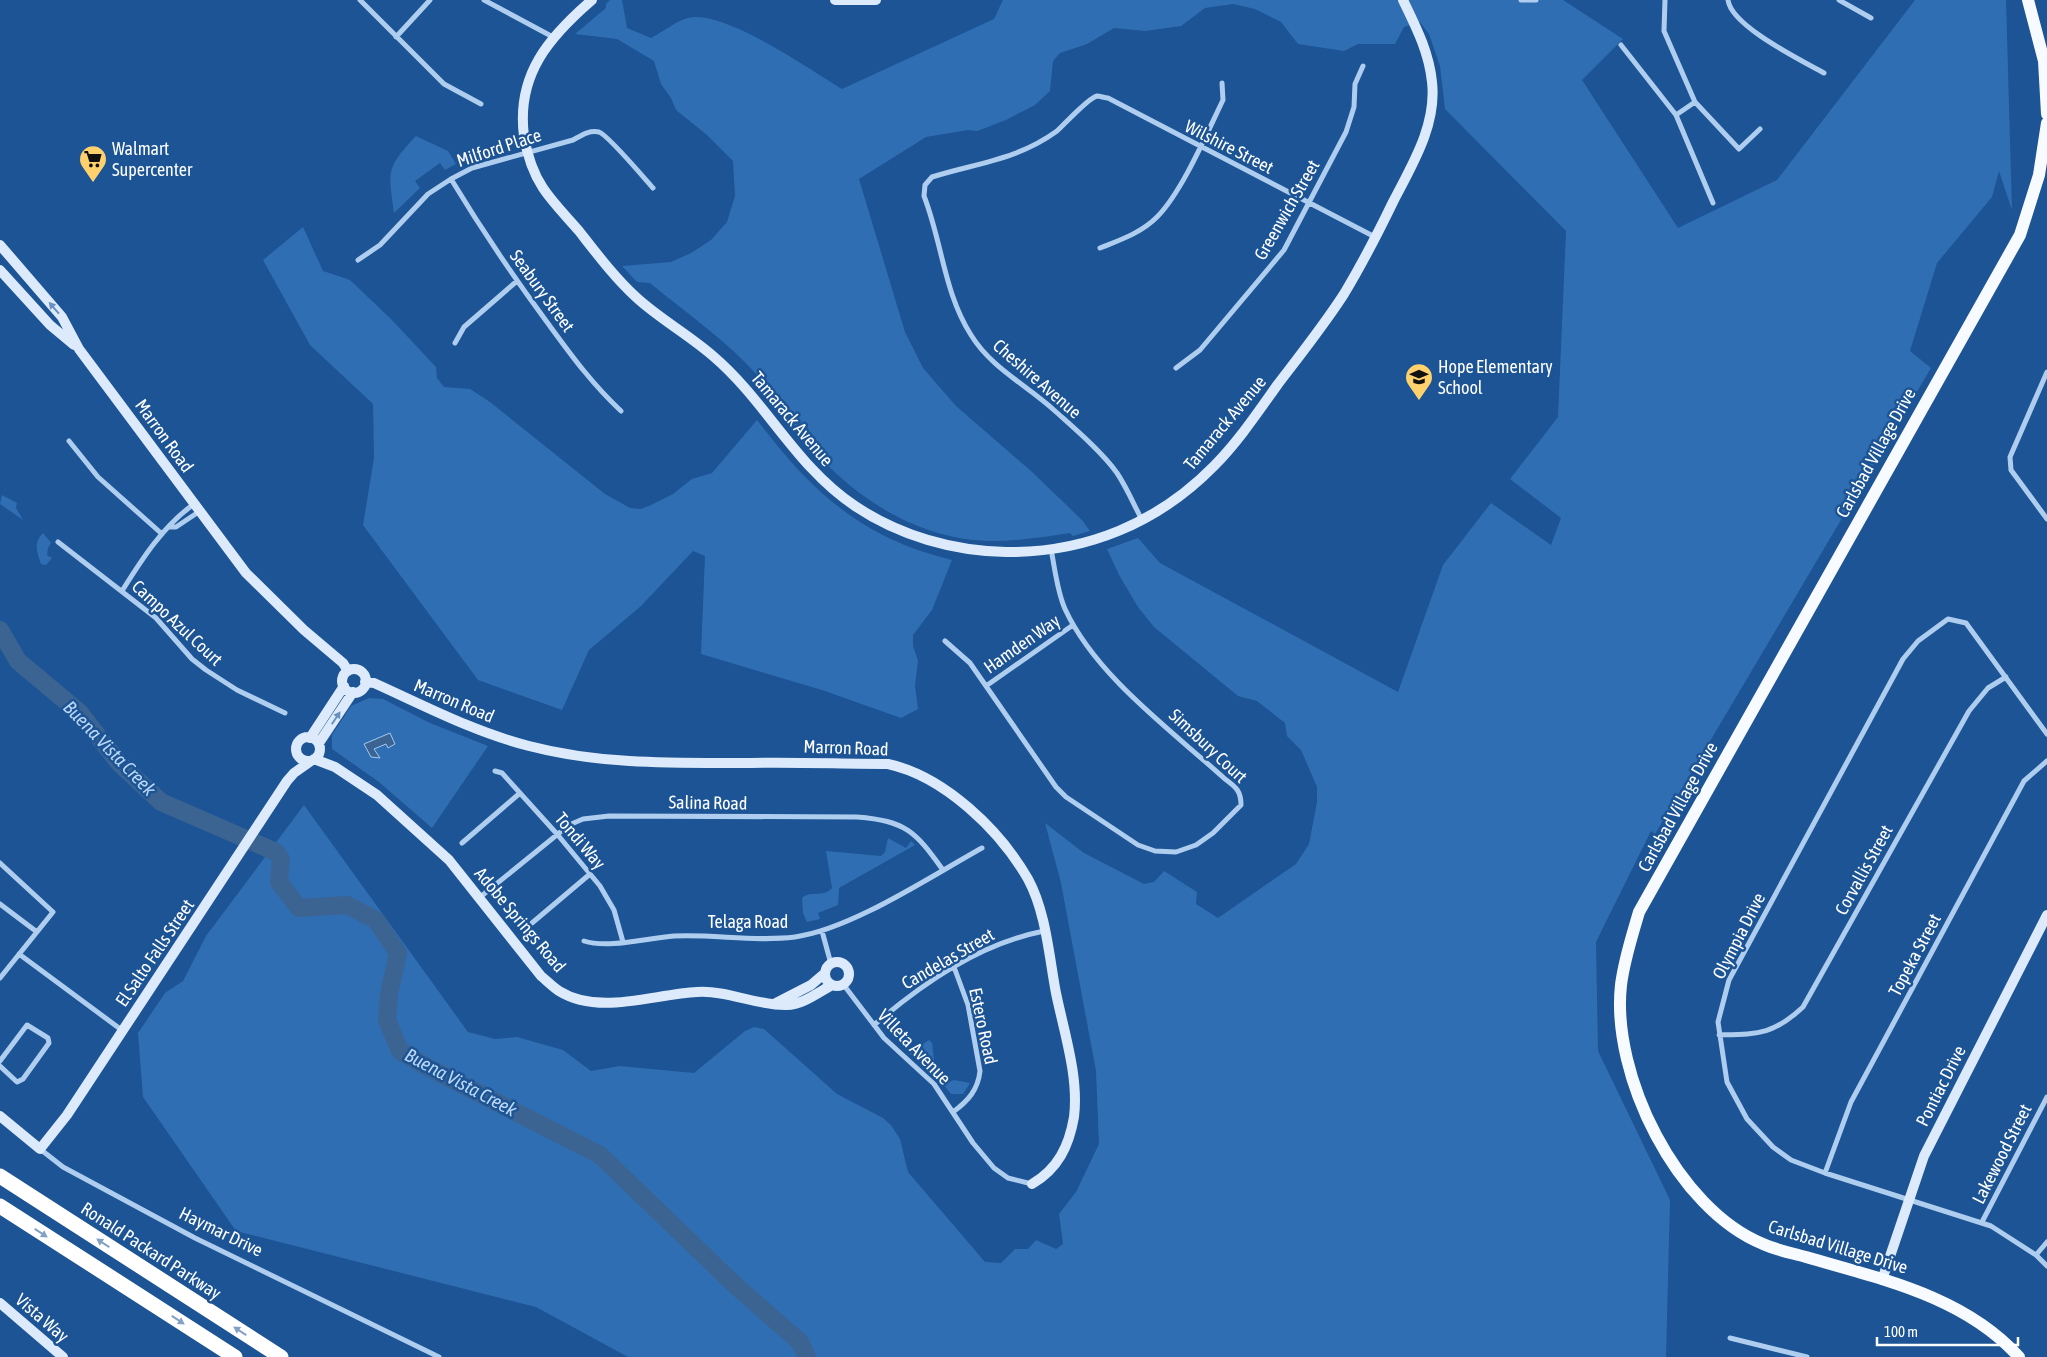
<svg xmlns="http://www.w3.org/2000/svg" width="2047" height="1357" viewBox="0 0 2047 1357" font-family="'Asap Condensed',sans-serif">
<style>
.green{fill:#306eb3}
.water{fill:#3b6492;stroke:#a2c9f1}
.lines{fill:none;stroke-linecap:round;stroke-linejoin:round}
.river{stroke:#3b6492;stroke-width:18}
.street{stroke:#afceef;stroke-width:5}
.secondary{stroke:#dceafb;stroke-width:10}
.primary{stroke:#f7faff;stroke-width:12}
.highway{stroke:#fff;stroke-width:15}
.oneway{fill:#6990be}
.oneway2{fill:#82a1c5}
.labels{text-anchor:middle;stroke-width:5;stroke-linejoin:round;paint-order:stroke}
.street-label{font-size:18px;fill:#fff;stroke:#1c5495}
.poi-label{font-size:18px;fill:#fff;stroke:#1c5495;text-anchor:start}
.water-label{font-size:19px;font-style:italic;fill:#bbd8f6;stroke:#1c5495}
</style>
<rect width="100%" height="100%" fill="#1c5495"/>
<!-- green -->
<path class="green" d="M610 0H622L627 28 651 38C663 32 676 21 688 18 724 9 810 70 842 89L994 19 1003 0H1563L1623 39 1582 80 1678 228 1777 180 1915 0H2006L2012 210 1999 171 1992 197 1937 263 1910 351 1931 368 1655 834 1651 831 1596 942 1598 1051 1670 1200 1666 1357H628L536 1307 236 1231 143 1097 138 1033 165 993 183 981 206 936 304 805 468 1032 495 1039 517 1037 563 1050 591 1071 620 1066 694 1073 745 1031 754 1027 764 1029 837 1094 883 1118 891 1125 900 1139 908 1172 985 1262 1001 1263 1015 1249H1028L1036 1240 1056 1249 1063 1244 1059 1214 1076 1192 1099 1144 1096 1071 1061 883 1045 823 1084 853 1144 884 1154 882 1164 871 1197 892 1196 904 1218 918 1296 864 1309 844 1317 802V787L1301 750 1287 736 1285 723 1257 701 1238 696 1154 627 1138 607 1119 575 1107 549 1138 538 1160 563 1398 692 1443 565 1491 503 1551 545 1561 518 1510 479 1558 417 1566 231 1445 109 1440 66 1429 34 1420 22 1404 27 1395 44H1358L1344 51 1298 44 1281 22 1255 9 1233 4 1205 8 1181 26 1145 31 1114 28 1087 44 1060 53 1053 61 1050 91 1035 105 1006 120 977 131 968 130 926 137 859 179 905 332 923 368 956 406 1031 471 1082 520 1090 531 1073 536 1070 533C1044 537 1017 541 991 541 916 540 849 495 804 439 787 418 774 394 757 375 726 340 686 313 650 283L637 282 622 266 671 262 691 253 711 240 727 222 735 196 733 161 707 135 676 110 671 98 661 84 654 61 617 39 575 34 606 8V4Z
M416 136 448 151 456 164 445 170 440 163 415 181 420 188 394 213C388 170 386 168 416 136Z
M303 227 323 271 350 280 391 319 436 367 437 378 444 387 470 389 490 402 605 494 630 508 641 509 651 505 673 494 692 479 712 473 757 420C812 492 861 538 952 560L932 610 913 635V646L918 661 915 686 918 709 901 718 822 690 701 654 705 556 693 551 641 606 589 650 562 710 478 680 363 525 374 458 373 404 310 345 263 260Z
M2 495 17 503 16 508 23 520 0 504Z
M43 533 51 543 48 548 47 555 52 558 46 565 41 564C37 552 33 543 43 533Z
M369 698 383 699 430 723 488 746 432 828 379 782 332 749V735L351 706Z
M888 838 906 848 911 841 915 845 839 888 838 905 818 913 820 919 807 922 803 913 802 898C810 890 823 898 832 888L826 851 881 856 885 852Z
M929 1040 932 1043 936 1076 909 1053Z
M954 1080 970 1083 963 1094H951L943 1084Z"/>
<!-- water -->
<path class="water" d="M390 733 395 744 388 748 386 744 374 749 380 758 371 757 364 744Z"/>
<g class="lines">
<!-- river -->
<path class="river" d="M0 630 18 661 80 713 119 763 161 802 276 852 281 859 279 882 299 908 347 905 376 920 398 953 389 994 387 1020 400 1051 429 1068 600 1155 736 1286 800 1342 807 1357"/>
<!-- street -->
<path class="street" d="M360 0 444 84 481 104
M484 0 553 37
M1521 0H1536
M1665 0 1664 31 1695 102 1739 149 1760 129
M1728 0C1731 26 1801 60 1824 73
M1839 0 1871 18
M396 37 430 0
M1621 45 1676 115 1713 203
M1676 115 1695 102
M451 179C480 227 511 273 544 318 569 352 590 382 621 411
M1100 248C1120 240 1141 233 1157 217 1182 192 1207 133 1223 100L1222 83
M358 260 380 245 428 194 451 179 472 168 573 140C582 135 589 130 599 132 608 135 644 178 653 188
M455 343 464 327 517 281
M1176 368 1200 350 1284 250 1346 132 1354 107 1355 84 1363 66
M2047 372 2010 457 2011 470 2047 519
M69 441 98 477 162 534
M1142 520C1134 505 1127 488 1117 473 1102 452 1075 429 1055 411 1027 385 992 369 971 335 944 293 942 242 924 196L925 185 932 177C977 163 1017 160 1057 131 1066 123 1088 98 1097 96 1100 96 1105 98 1108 98L1375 237
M169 527H176L200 511
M58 542 156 618 192 659 206 670 237 690 285 713
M122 591C142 559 163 526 194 504
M945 641 970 663 1056 787 1066 797 1138 845 1155 851 1176 852 1196 845 1213 833 1241 805C1241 791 1236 787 1225 779 1171 730 1096 676 1065 609 1057 591 1055 569 1051 549
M986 686 1073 625
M2047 734 1966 623 1948 619 1918 641 1903 659 1729 980 1718 1022 1727 1082 1747 1119 1773 1147 1791 1160 1825 1173 1991 1226 2036 1255 2047 1266
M495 771 502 773 557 834 600 886 614 910 623 942
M462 843 520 793
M0 863 53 912 0 978
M479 898 569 825 583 819 609 816 857 817C906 821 915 831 943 870
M0 904 37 932
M532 923 590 874
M822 931 831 964
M584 941C608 949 647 938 674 936 714 934 755 942 795 937 852 929 931 876 982 848
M19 954 123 1031
M843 984 884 1038 934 1084 973 1143 994 1168 1008 1178 1032 1184
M874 1025C923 983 979 944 1044 931
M1719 1035C1758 1034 1773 1035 1803 1007L1969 711 1988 688 2006 677
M0 1061 27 1025 48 1038 49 1043 23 1079 17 1082 0 1066
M953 1112C968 1101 978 1090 980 1071L968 1005 954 967
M40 1149 63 1167 195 1238 439 1357
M1825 1173 1851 1102 2024 781 2047 761
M1982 1222 2047 1097
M2036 1255 2047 1242
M1730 1338 1807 1357"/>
<!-- secondary -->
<path class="secondary" d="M592 0C549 37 516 75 524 136 527 154 533 173 543 188 553 203 567 217 579 231 597 254 615 278 637 298 660 319 689 335 713 356 766 401 796 467 855 506 900 536 953 551 1006 552 1086 553 1158 523 1214 466 1238 442 1258 412 1278 384 1301 354 1324 325 1344 294 1362 264 1378 233 1393 202 1412 165 1437 125 1432 82 1429 52 1416 27 1403 0
M835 0H876
M0 245 62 317 79 349 246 573 304 630 343 663 348 671
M0 270 50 325 74 345
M342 681a12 12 0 1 1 24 0a12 12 0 1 1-24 0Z
M365 682 374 683C425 706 474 732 529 746 602 765 676 763 751 763 797 762 842 764 888 764 944 776 1000 830 1028 879 1046 912 1049 956 1056 993 1064 1032 1079 1077 1074 1117 1069 1146 1058 1169 1032 1184
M296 749a12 12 0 1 1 24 0a12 12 0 1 1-24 0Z
M310 738 344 686
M319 743 353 692
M314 759 335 767 377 795 449 860 541 976C547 981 553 987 559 991 599 1016 654 994 697 992 728 990 757 1006 787 1005 802 1005 819 992 832 985
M825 974a12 12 0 1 1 24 0a12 12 0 1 1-24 0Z
M776 1003 811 985 825 973
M0 1116 40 1149 67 1115 287 781 294 773 311 761
M1882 1280 1924 1156 2047 915
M0 1303 63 1357"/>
<!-- primary -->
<path class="primary" d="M2028 0 2044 61 2047 114
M2019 1357C1964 1296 1881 1279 1806 1257 1792 1253 1776 1250 1763 1244 1677 1209 1611 1075 1621 985 1624 960 1632 936 1639 912L2020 235 2039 175 2047 123"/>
<!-- highway -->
<path class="highway" d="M0 1176 281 1357
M0 1206 235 1357"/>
</g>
<!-- one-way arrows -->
<defs><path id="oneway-solid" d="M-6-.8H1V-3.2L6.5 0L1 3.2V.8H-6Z" transform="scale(1.25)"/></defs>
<g class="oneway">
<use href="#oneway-solid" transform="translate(54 308) rotate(-131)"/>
<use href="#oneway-solid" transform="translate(336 718) rotate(-56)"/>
</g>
<g class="oneway2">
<use href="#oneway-solid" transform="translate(41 1233) rotate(33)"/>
<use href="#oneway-solid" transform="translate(103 1243) rotate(-147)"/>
<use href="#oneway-solid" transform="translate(178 1320) rotate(33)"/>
<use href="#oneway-solid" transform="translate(240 1331) rotate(-147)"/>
</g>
<!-- icons -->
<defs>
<g id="supermarket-pin" transform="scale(1.4375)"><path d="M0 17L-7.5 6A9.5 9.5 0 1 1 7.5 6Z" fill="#ffd16d" stroke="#1c5495"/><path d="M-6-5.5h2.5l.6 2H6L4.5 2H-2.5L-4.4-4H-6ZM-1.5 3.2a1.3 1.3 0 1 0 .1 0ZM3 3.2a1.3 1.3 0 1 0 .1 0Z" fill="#111"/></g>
<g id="school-pin" transform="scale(1.4375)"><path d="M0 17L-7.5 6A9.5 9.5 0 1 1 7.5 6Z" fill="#ffd16d" stroke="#1c5495"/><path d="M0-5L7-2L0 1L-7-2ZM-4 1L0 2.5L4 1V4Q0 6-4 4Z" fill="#111"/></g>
</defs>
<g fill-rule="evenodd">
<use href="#supermarket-pin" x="93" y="159"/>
<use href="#school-pin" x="1419" y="377"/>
</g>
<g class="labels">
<!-- street labels -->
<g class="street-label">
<text transform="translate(1229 147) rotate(27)" y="6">Wilshire Street</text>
<text transform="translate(499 148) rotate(-18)" y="6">Milford Place</text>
<text transform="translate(1287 210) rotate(-60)" y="6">Greenwich Street</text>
<text transform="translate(542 291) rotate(54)" y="6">Seabury Street</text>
<text transform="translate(1037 379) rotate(41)" y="6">Cheshire Avenue</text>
<text transform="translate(792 419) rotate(50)" y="6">Tamarack Avenue</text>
<text transform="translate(1225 423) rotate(-50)" y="6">Tamarack Avenue</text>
<text transform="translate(164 436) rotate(54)" y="6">Marron Road</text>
<text transform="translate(1876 453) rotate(-61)" y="6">Carlsbad Village Drive</text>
<text transform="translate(177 623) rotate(43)" y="6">Campo Azul Court</text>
<text transform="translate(1022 644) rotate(-35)" y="6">Hamden Way</text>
<text transform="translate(454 701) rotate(23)" y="6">Marron Road</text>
<text transform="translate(1208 746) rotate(43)" y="6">Simsbury Court</text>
<text transform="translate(846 748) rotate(2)" y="6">Marron Road</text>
<text transform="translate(708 803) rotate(1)" y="6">Salina Road</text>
<text transform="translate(1678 807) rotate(-61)" y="6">Carlsbad Village Drive</text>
<text transform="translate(580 841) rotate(50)" y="6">Tondi Way</text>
<text transform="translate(1864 870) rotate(-61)" y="6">Corvallis Street</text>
<text transform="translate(520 920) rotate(50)" y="6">Adobe Springs Road</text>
<text x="748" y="928">Telaga Road</text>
<text transform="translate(1739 936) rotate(-63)" y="6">Olympia Drive</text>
<text transform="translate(155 953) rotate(-56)" y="6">El Salto Falls Street</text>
<text transform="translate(1915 955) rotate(-62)" y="6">Topeka Street</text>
<text transform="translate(948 959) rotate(-30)" y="6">Candelas Street</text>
<text transform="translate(983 1026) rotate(78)" y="6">Estero Road</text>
<text transform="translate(914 1047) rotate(46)" y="6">Villeta Avenue</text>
<text transform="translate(1941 1086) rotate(-63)" y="6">Pontiac Drive</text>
<text transform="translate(2002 1154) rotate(-63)" y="6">Lakewood Street</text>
<text transform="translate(221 1232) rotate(26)" y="6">Haymar Drive</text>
<text transform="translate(1838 1247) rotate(17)" y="6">Carlsbad Village Drive</text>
<text transform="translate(151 1251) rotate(33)" y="6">Ronald Packard Parkway</text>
<text transform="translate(42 1318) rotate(41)" y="6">Vista Way</text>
</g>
<!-- poi labels -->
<g class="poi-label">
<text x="112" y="155">Walmart<tspan x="112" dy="21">Supercenter</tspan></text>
<text x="1438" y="373">Hope Elementary<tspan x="1438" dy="21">School</tspan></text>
</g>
<!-- water labels -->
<g class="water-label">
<text transform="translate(110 748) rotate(46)" y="7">Buena Vista Creek</text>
<text transform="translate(461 1082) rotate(28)" y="7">Buena Vista Creek</text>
</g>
</g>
<!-- scale -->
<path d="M1877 1337v8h141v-8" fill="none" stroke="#ffffff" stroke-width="2.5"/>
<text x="1884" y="1337" font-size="15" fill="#ffffff" stroke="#1c5495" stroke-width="4" paint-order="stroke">100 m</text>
</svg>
